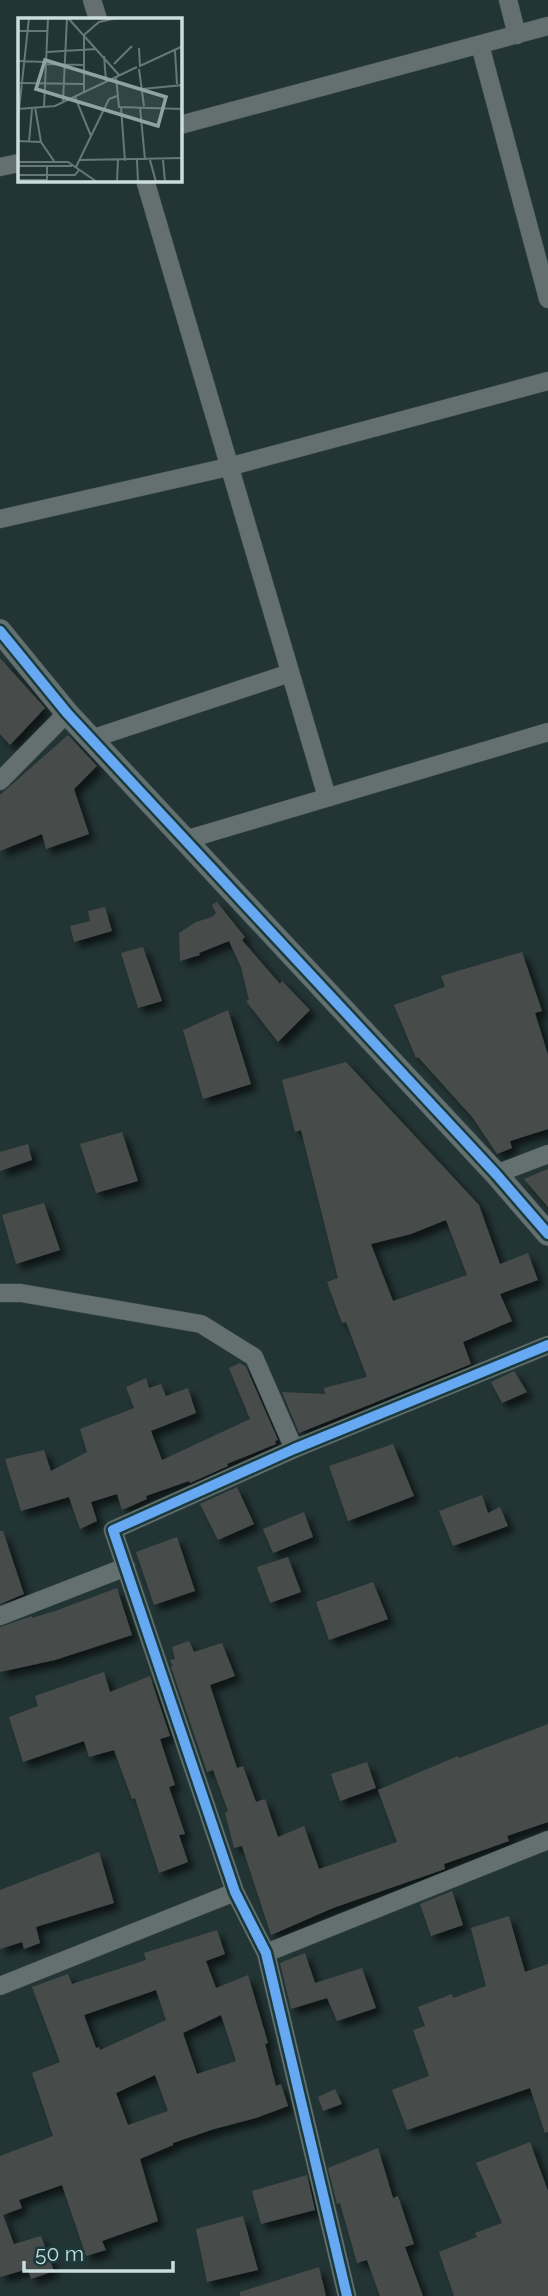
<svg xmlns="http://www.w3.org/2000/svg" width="548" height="2296" viewBox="0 0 548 2296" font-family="Raleway,sans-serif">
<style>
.building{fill:#474c4a;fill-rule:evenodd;filter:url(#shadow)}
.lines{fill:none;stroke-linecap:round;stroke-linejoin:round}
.minor-casing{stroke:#415051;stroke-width:19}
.tertiary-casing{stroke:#415051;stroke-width:24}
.minor{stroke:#647070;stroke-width:18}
.tertiary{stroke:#647070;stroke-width:23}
.cycleway-casing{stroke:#1b3a3c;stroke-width:15}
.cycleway{stroke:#66a8f1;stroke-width:10}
.inset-road{fill:none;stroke:#667878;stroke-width:2}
.view{fill:#90a2a2;fill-opacity:0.15;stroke:#90a2a2;stroke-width:3.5}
.inset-edge{fill:none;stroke:#cbddde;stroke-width:3.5}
</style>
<defs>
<filter id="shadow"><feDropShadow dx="6" dy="6" stdDeviation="3.5" flood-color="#0009"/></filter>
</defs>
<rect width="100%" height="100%" fill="#233434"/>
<!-- building -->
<path class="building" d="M0 658 45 708 10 745 0 734Z
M68 735 97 766 74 789 89 834 46 849 42 834 0 851V795Z
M217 902 245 937 242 940 280 984 282 981 310 1010 278 1042 246 1001 249 1000 241 967 229 941 199 953 200 955 180 961 179 933 196 922 212 917 216 913 212 905Z
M105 907 112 931 74 942 70 926 90 921 88 911Z
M143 947 162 1001 138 1008 121 953Z
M522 952 542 1011 535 1013 548 1055V1129L510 1141 512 1148 497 1154 473 1118 418 1057 416 1058 394 1005 445 987 441 976Z
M228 1010 251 1084 203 1099 183 1030Z
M346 1062 479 1205 500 1264 528 1253 538 1280 500 1294 512 1321 463 1342 471 1364 299 1433 282 1392 325 1394 324 1388 367 1377 346 1322 342 1323 327 1282 338 1278 301 1130 295 1132 282 1080ZM446 1220 467 1275 393 1301 371 1244 411 1234Z
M122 1132 138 1181 96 1193 80 1144Z
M28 1144 32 1160 0 1171V1152Z
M548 1169V1207L524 1179Z
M44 1203 60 1250 16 1264 2 1215Z
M240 1363 246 1367 278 1440 275 1441 276 1444 227 1464 228 1466 190 1483 189 1481 146 1496 147 1499 122 1510 117 1494 91 1502 97 1521 80 1529 69 1497 21 1511 5 1459 44 1450 51 1471 87 1452 80 1429 134 1408 126 1387 146 1378 149 1388 161 1384 166 1396 188 1388 196 1413 151 1431 162 1460 250 1419 229 1368Z
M514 1371 527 1392 502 1403 491 1382Z
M393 1444 414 1496 348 1521 329 1466Z
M237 1487 254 1524 218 1540 200 1504Z
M482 1495 488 1513 500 1507 508 1526 453 1546 439 1511Z
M304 1512 313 1537 273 1553 263 1529Z
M0 1531H3L24 1594 0 1604Z
M177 1537 195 1591 154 1605 136 1552Z
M288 1557 301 1592 270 1603 257 1567Z
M373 1582 388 1619 329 1640 316 1602Z
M117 1588 132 1635 55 1660 0 1672V1627L32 1616V1618L58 1610Z
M189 1641 194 1652 222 1643 235 1676 210 1685 237 1768 243 1766 256 1802 265 1799 278 1837 304 1826 319 1869 397 1842 378 1790 458 1756 459 1758 548 1724V1822L507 1836 509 1841 444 1864 445 1869 333 1908 271 1935 242 1846 234 1848 225 1813 228 1811 213 1770 207 1772 171 1667 173 1666 170 1660 175 1659 172 1647Z
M104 1672 110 1692 150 1676 170 1736 160 1739 175 1785 169 1787 185 1834 179 1835 188 1862 159 1873 135 1798 132 1799 114 1750 89 1757 84 1741 23 1762 9 1717 38 1706 35 1696Z
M367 1762 376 1788 340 1801 331 1774Z
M99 1852 114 1903 36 1927 40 1943 24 1949 22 1942 0 1949V1890Z
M452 1891 463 1925 431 1936 420 1904Z
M509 1916 525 1972 548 1964V2132L545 2133 530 2088 407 2130 392 2090 429 2076 413 2030 425 2026 418 2007 452 1994 453 1998 486 1986 471 1928Z
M217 1930 225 1954 206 1961 216 1988 248 1975 268 2043 265 2044 276 2086 281 2084 288 2106 256 2118 214 2129 173 2143V2145L140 2159 158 2221 102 2241 106 2250 86 2256 62 2185 19 2200 22 2208 3 2215 14 2244 41 2236 54 2271 31 2279 28 2269 0 2277V2156L53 2136 32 2073 60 2062 32 1987 68 1974 72 1984 146 1960 144 1953ZM156 1990 166 2020 100 2050 99 2047 96 2048 84 2015ZM221 2015 236 2061 197 2074 183 2033ZM155 2075 168 2111 128 2125 116 2093Z
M305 1953 315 1983 362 1968 376 2008 337 2021 327 1998 291 2009 280 1963Z
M335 2089 342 2104 323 2111 318 2097Z
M530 2142 548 2191V2296H454L439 2252 477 2237 475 2233 502 2223 476 2163Z
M378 2148 393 2198 398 2196 414 2244 405 2247 423 2296H380L367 2260 357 2263 340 2203 337 2204 328 2168Z
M307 2175 315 2210 261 2224 252 2191Z
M243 2216 258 2270 207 2282 196 2229Z
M319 2267 326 2296H240V2292Z"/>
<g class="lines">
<!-- minor casing -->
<g class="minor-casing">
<path id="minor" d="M92 0 98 19
M508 0 517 35
M480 45 548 299
M180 125 548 26
M0 167 19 163
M145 180 327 797
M0 519 228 467 548 381
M91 739 290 673
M0 781 67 713
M185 840 548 732
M496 1174 548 1154
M0 1293H21L201 1324 254 1357 294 1449
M0 1616 126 1567
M266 1953 548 1840
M0 1986 235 1892
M347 2296 266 1953 235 1892 113 1530 294 1449 548 1345"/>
</g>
<!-- tertiary casing -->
<g class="tertiary-casing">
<path id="tertiary" d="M0 631 67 713 496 1174 548 1234"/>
</g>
<!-- minor -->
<use href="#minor" class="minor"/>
<!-- tertiary -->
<use href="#tertiary" class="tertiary"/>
<!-- cycleway casing -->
<g class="cycleway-casing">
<path id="cycleway" d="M0 631 67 713 496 1174 548 1234
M347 2296 266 1953 235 1892 113 1530 294 1449 548 1345"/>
</g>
<!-- cycleway -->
<use href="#cycleway" class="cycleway"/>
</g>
<!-- overview -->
<g transform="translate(18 18)">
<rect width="164" height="164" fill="#233434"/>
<path class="inset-road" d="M50 0 101 57M0 13H29M66 17 81 4 99 0M121 30 122 48 165 28M157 33 159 66M29 34 78 31M86 38 88 63M0 43 28 44M28 46 66 47M96 46 114 28M121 51 126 88M98 59 101 89 165 91M2 65 66 66M124 71 165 67M66 74V18M57 79 73 118 58 149M45 83 49 0M17 89 23 124 36 143M103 89 107 143M122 89 127 142M26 90 30 0M0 91 37 88 119 49M0 101 11 0M73 118 91 81 99 78M0 123 23 124M11 124 14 91M62 142 165 140M119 142 120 164M132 142 138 164M145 142 147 164M0 144H50L79 164M0 148H54M0 157H57L61 152M0 162H29V148M99 164 100 142"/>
<path class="view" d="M27 42 148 79 140 108 18 71Z"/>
<rect width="164" height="164" class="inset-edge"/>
</g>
<!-- scale -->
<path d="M24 2261v10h149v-10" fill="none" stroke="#cbddde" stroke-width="3.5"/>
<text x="35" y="2261" font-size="21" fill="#cbddde" stroke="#1b3a3c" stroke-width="5" paint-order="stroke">50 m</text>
</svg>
